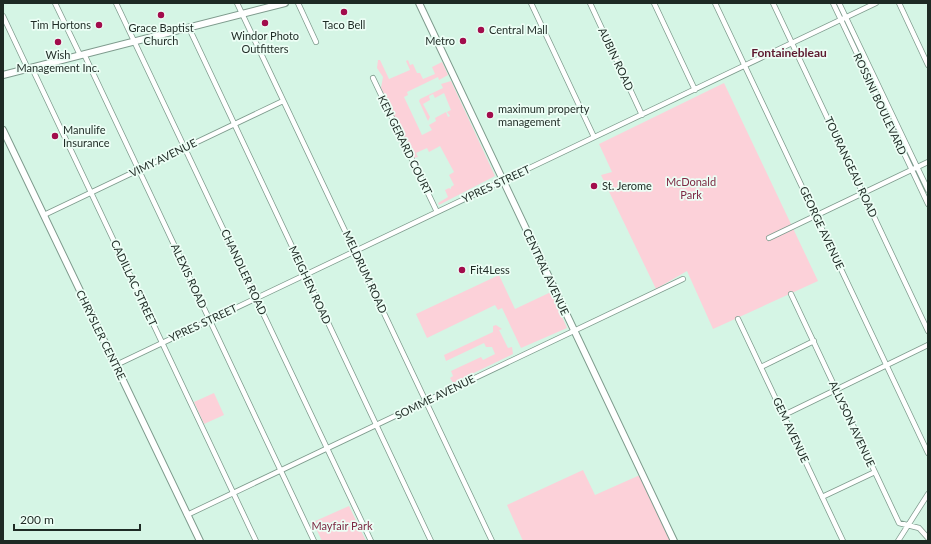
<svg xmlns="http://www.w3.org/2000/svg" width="931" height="544" viewBox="0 0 931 544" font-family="Lato,sans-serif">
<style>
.green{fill:#fcd1d9}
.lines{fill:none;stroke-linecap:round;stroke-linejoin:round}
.street-casing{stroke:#7e9b8d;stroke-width:6}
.secondary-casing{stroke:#7e9b8d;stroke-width:8}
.street{stroke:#fff;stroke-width:4.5}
.secondary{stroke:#fff;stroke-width:6}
.poi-dot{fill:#a20c4c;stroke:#ecfef5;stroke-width:1.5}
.labels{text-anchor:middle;stroke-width:3.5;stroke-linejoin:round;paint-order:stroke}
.poi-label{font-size:11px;fill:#1e2a24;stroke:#ecfef5;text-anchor:start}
.street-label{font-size:11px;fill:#1e2a24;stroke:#ecfef5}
.park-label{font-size:11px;fill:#7d2a44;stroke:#ecfef5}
.neighbourhood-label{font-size:12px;font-weight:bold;fill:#5e1a30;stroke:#ecfef5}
</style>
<rect width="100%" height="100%" fill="#d5f5e5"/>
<!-- green -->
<path class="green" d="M378 60H380L389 79 410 70 406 61 408 60 410 65 413 64 417 73H420L423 79 435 74 432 67 442 62 448 75 439 80 438 77 407 92 408 95 404 97 422 135 432 130 429 125 436 121 435 118 446 112 448 117 450 116 447 112 451 110 444 93 435 98 433 94 429 96 430 100 423 104 430 117 428 121 419 101 420 99 443 88 441 84 451 81 495 176 439 205 438 203 448 197 445 190 449 188 451 189V187L454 185 449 175 454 172 440 146 429 152 427 148 416 153 418 157 414 158 381 88 383 77 377 68Z
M724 83 818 281 713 329 687 271 656 289 601 175 612 172 599 144Z
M499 275 515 309 551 292 567 328 521 348 502 308 498 310 495 305 427 338 416 314Z
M496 325 502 329 499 330 508 348 512 347 513 354 453 383 450 378 453 376 451 371 481 357 483 360 495 354 492 347H486L484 343 446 361 444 355 493 332V326Z
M214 393 224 415 204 424 194 402Z
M583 470 595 495 640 475 671 541H523L507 505Z
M349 506 366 541H322L313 522Z"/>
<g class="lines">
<!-- street casing -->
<g class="street-casing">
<path id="street" d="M55 3 80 55
M116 3 371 541
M237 3 492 541
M298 3 316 42
M531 3 594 137
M590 3 642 115
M654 3 695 90
M715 3 928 453
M773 3 928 331
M833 3 928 204
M839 3 928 190
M899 3 928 65
M3 16 28 69
M189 28 431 541
M84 54 314 541
M32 68 256 541
M373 78 437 212
M44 215 283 101
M769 238 928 162
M791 294 899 523 919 528 928 538
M738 319 843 541
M116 365 876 3
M761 367 814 341
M784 415 928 345
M822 497 875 472
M187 515 683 279
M898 541 928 494"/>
</g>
<!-- secondary casing -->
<g class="secondary-casing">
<path id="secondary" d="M419 3 674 541
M3 75 285 3
M3 130 200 541"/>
</g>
<!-- street -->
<use href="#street" class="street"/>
<!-- secondary -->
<use href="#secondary" class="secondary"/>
</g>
<!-- markers -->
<g class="poi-dot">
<circle cx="344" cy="12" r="4"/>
<circle cx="161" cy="15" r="4"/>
<circle cx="265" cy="23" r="4"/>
<circle cx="99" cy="25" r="4"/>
<circle cx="481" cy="30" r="4"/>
<circle cx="463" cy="41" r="4"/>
<circle cx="58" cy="42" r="4"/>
<circle cx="490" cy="115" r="4"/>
<circle cx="55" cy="136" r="4"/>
<circle cx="594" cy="186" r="4"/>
<circle cx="462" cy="270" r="4"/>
</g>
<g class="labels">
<!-- poi labels -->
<g class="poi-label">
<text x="91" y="29" text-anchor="end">Tim Hortons</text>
<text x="344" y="29" text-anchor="middle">Taco Bell</text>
<text x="161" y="32" text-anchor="middle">Grace Baptist<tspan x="161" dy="13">Church</tspan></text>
<text x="489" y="34">Central Mall</text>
<text x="265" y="40" text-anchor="middle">Windor Photo<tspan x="265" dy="13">Outfitters</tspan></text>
<text x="455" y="45" text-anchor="end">Metro</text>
<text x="58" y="59" text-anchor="middle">Wish<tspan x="58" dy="13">Management Inc.</tspan></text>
<text x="498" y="113">maximum property<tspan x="498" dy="13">management</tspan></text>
<text x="63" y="134">Manulife<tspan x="63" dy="13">Insurance</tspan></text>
<text x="602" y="190">St. Jerome</text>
<text x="470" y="274">Fit4Less</text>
</g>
<!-- street labels -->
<g class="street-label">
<text transform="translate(616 59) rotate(65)" y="4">AUBIN ROAD</text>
<text transform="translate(880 104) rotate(65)" y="4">ROSSINI BOULEVARD</text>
<text transform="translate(405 145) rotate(64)" y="4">KEN GERARD COURT</text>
<text transform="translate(163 158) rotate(-26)" y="4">VIMY AVENUE</text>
<text transform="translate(851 167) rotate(65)" y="4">TOURANGEAU ROAD</text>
<text transform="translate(496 184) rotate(-25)" y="4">YPRES STREET</text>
<text transform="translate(822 228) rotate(65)" y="4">GEORGE AVENUE</text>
<text transform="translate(244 272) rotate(65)" y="4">CHANDLER ROAD</text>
<text transform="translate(365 272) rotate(65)" y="4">MELDRUM ROAD</text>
<text transform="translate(546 272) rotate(65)" y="4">CENTRAL AVENUE</text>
<text transform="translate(189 276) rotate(65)" y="4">ALEXIS ROAD</text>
<text transform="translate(134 283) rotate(65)" y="4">CADILLAC STREET</text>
<text transform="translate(310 285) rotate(65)" y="4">MEIGHEN ROAD</text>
<text transform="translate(203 323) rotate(-25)" y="4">YPRES STREET</text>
<text transform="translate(101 335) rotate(64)" y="4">CHRYSLER CENTRE</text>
<text transform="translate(435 397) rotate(-26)" y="4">SOMME AVENUE</text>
<text transform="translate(852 424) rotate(65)" y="4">ALLYSON AVENUE</text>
<text transform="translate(791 430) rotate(65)" y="4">GEM AVENUE</text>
</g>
<!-- park labels -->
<g class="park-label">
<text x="691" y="186">McDonald<tspan x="691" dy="13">Park</tspan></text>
<text x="342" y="530">Mayfair Park</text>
</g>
<!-- neighbourhood labels -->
<g class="neighbourhood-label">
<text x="789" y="57">Fontainebleau</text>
</g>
</g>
<!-- border -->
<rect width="931" height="544" fill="none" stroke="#1e2a24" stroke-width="8"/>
<!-- scale -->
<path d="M14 524v6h126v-6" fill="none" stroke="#1e2a24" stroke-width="2"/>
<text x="20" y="524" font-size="12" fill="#1e2a24" stroke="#ecfef5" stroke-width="3" paint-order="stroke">200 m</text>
</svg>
